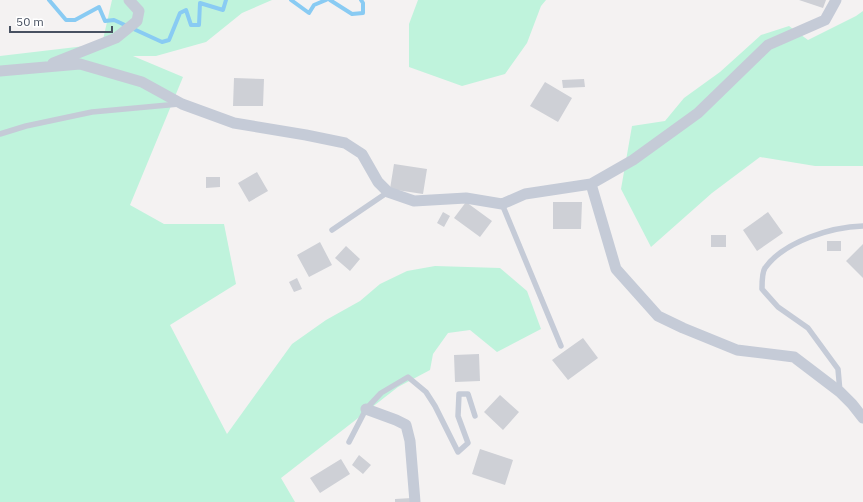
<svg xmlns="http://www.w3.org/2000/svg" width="863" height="502" viewBox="0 0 863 502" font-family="'IBM Plex Sans',sans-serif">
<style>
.green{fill:#bff3dc}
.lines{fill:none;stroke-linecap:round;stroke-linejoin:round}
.stream{stroke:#89cbf3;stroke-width:4}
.building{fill:#ced0d6}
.lane{stroke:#c5cbd7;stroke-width:5.5}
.street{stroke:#c5cbd7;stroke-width:11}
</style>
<rect width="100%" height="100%" fill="#f4f2f2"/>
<!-- green -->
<path class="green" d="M112 0H272L242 13 206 42 156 56H133L183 77 130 205 164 224H224L236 284 170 325 227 434 292 344 326 320 360 301 380 284 407 271 435 266 500 268 527 291 541 329 497 352 470 330 448 333 433 354 430 370 398 387 281 478 295 502H0V56L102 44Z
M418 0H546L541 6 527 43 505 74 462 86 409 67V24Z
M863 11V166H815L760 157 712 193 651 247 621 189 632 126 665 121 684 98 720 72 761 35 789 26 808 40 856 16Z"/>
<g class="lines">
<!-- stream -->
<path class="stream" d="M49 0 66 20H75L99 7 105 21 114 20 162 42 169 40 180 13 186 10 191 25H199L200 3 223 10 226 0
M291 0 309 13 314 5 326 0
M330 0 352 14 363 13V3L361 0"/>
</g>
<!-- building -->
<path class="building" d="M799 0H826L823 8Z
M234 78 264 79 263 106H233Z
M584 79 585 87 563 88 562 80Z
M545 82 572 98 558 122 530 106Z
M394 164 427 169 423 194 390 189Z
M257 172 268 191 249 202 238 183Z
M206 177H220V187L206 188Z
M466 202 492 221 480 237 454 218Z
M553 202H582L581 229H553Z
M443 212 450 216 444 227 437 223Z
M768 212 783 233 757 251 743 230Z
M711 235H726V247H711Z
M827 241H841V251H827Z
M320 242 332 265 309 277 297 255Z
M863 244V278L846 261Z
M346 246 360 259 350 271 335 258Z
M297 278 302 289 294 292 289 282Z
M583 338 598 358 568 380 552 360Z
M479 354 480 381 455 382 454 355Z
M500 395 519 412 503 430 484 412Z
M480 449 513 460 505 485 472 474Z
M359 455 371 465 363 474 352 465Z
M341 459 350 474 320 493 310 478Z
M412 498V502H395V499Z"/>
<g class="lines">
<!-- lane -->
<path class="lane" d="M0 134 26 126 92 112 179 104
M502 204 561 346
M332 230 388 192
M840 392 838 369 808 328 778 307 762 289C762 283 762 272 765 268 784 241 832 227 863 226
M349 442 366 409 381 393 408 377 426 392 435 406 458 452 468 443 458 416 459 394H468L475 416"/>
<!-- street -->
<path class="street" d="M53 63 116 38 137 21 139 11 129 0
M0 71 80 64 142 82 182 104 234 123 306 135 345 143 362 154 378 182 388 192 414 201 466 198 502 204 525 194 591 184 633 160 698 113 768 45 825 20 836 0
M591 184 616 269 658 316 683 328 737 350 794 357 840 392 852 404 863 418
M366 409 396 420 406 425 410 441 415 502"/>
</g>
<!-- scale -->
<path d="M10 26v6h102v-6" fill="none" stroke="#485161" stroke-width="2"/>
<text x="16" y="26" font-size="12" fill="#485161" stroke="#ffffff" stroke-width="3" paint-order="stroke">50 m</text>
</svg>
